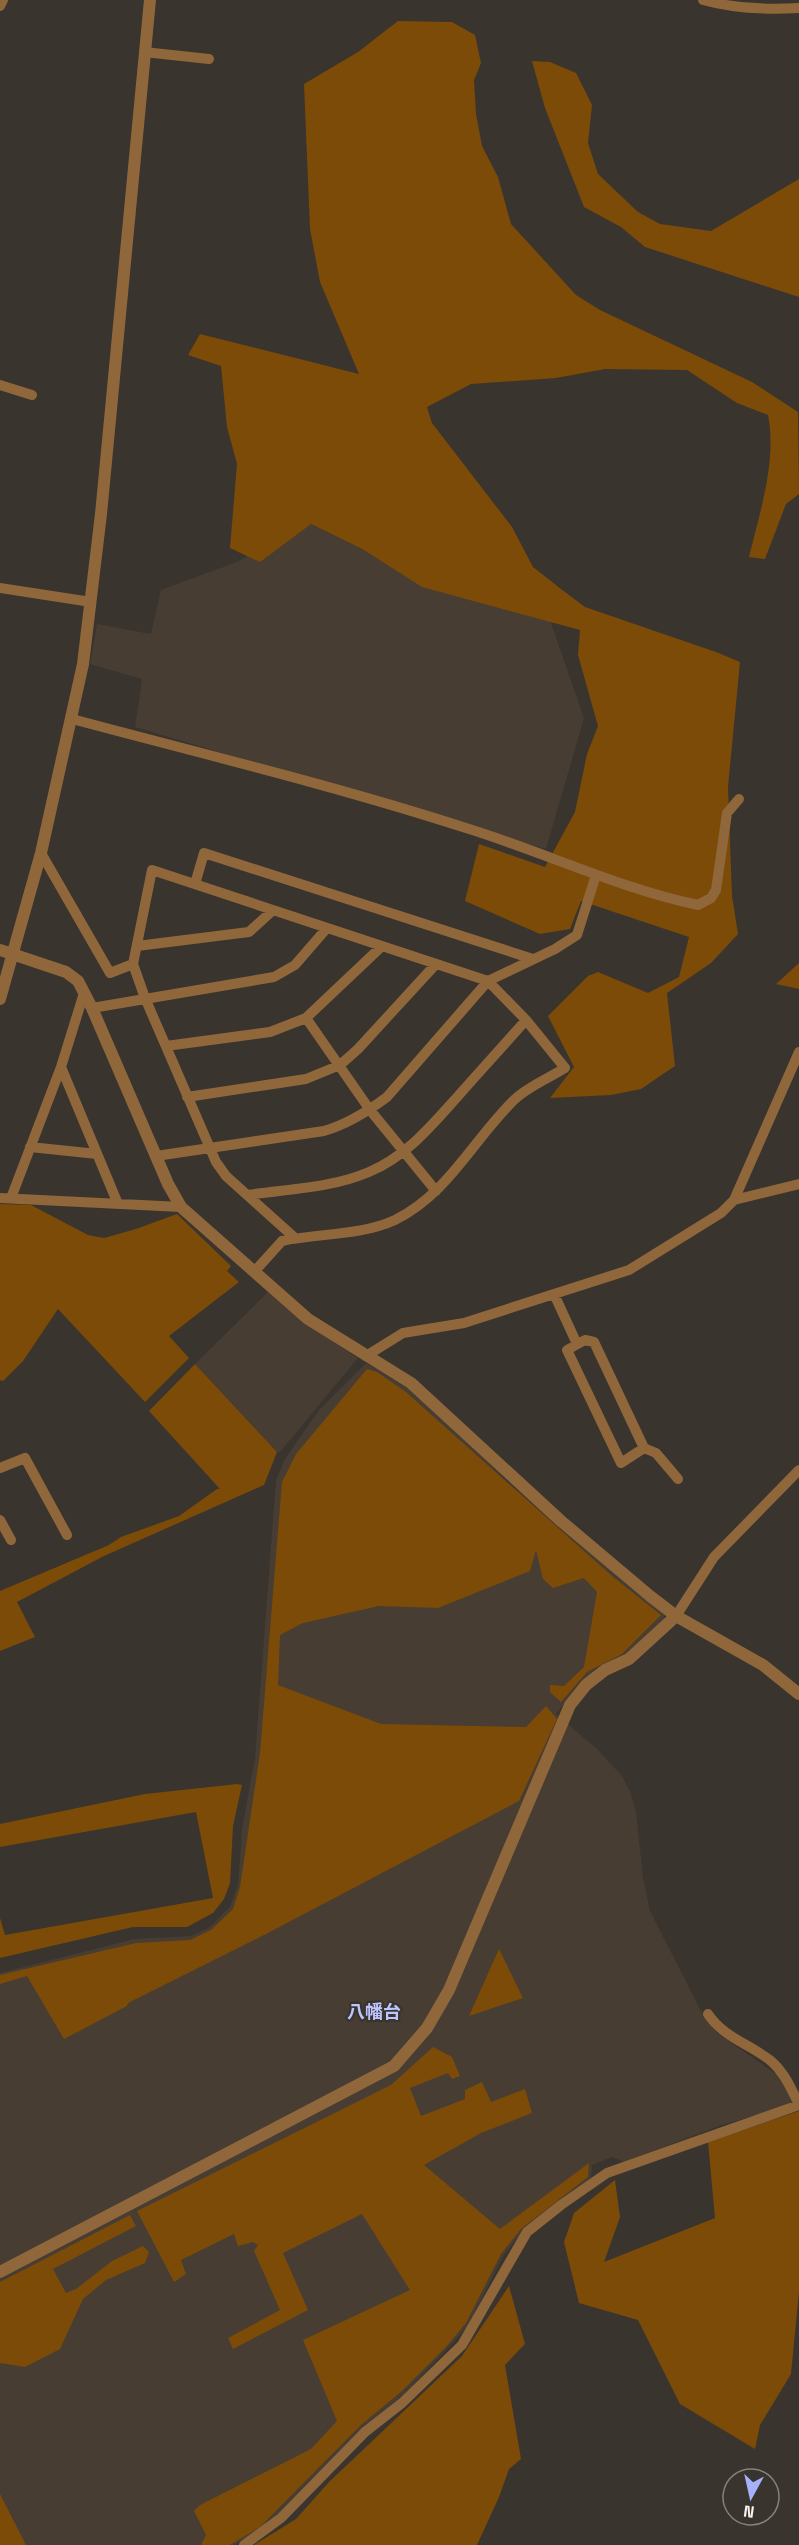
<svg xmlns="http://www.w3.org/2000/svg" width="799" height="2545" viewBox="0 0 799 2545" font-family="'Space Grotesk','Noto Sans JP',sans-serif">
<style>
.built{fill:#473d33}
.green{fill:#7c4b08}
.lines{fill:none;stroke-linecap:round;stroke-linejoin:round}
.minor{stroke:#90673b;stroke-width:10}
.tertiary{stroke:#90673b;stroke-width:12}
.labels{text-anchor:middle;stroke-width:4.5;stroke-linejoin:round;paint-order:stroke}
.neighbourhood-label{font-size:18px;font-weight:bold;fill:#bcc5fe;stroke:#39342e}
</style>
<rect width="100%" height="100%" fill="#39342e"/>
<!-- built -->
<path class="built" d="M306 522 386 561 542 597 584 718 546 849 135 727 142 679 90 664 97 624 151 634 161 590 237 562Z
M268 1292 317 1331 358 1358 280 1452H277L195 1364Z
M366 1363 411 1390 433 1408 508 1482 638 1594 665 1613 664 1619 625 1655 598 1667 576 1688 556 1714 596 1748 622 1776 630 1791 636 1812 643 1877 650 1911 703 2015 717 2033 779 2076 793 2099 792 2104 719 2126 624 2162 612 2157 592 2165 591 2180 522 2232 503 2256 468 2326 447 2349 403 2395 364 2427 283 2509 262 2529 235 2545H0V1973L134 1939 191 1936 210 1927 230 1907 238 1885 242 1829 255 1758 276 1480 285 1459 319 1410Z"/>
<!-- green -->
<path class="green" d="M398 21 452 22 475 35 481 63 474 80 476 114 482 146 498 177 511 224 576 295 600 310 752 382 798 412 799 494 786 504 765 559 749 557C760 511 777 461 768 415L737 403 687 370 605 369 556 378 471 384 427 407 432 423 512 527 533 567 561 589 585 607 716 652 740 662 728 787 732 896 738 934 711 963 667 993 675 1066 641 1089 611 1095 550 1098 574 1067 548 1016 588 976 598 972 648 993 679 977 689 937 581 901 570 929 540 934 465 901 479 844 545 867 575 812 587 754 598 726 578 655 580 630 422 587 364 550 311 524 260 562 230 548 237 464 227 427 221 366 188 355 200 334 359 374 320 282 310 229 304 84 358 52Z
M532 61 550 62 576 73 592 105 588 143 598 174 638 212 660 224 711 231 799 179V297L645 247 621 227 584 207 545 108Z
M799 963V989L776 984Z
M0 1204 31 1205 88 1235 104 1238 136 1229 177 1214 231 1266 227 1271 239 1282 169 1336 189 1358 145 1402 58 1309 23 1361 3 1381 0 1380Z
M195 1364 277 1452 264 1485 104 1556 17 1602 35 1637 0 1651V1591L109 1545 121 1537 179 1516 217 1489H220L149 1411Z
M367 1369 377 1372 406 1392 612 1576 661 1615 622 1654 587 1672 561 1702 550 1692V1685L564 1686 584 1667 597 1592 584 1578 553 1588 543 1579 536 1550 530 1571 438 1608 379 1606 303 1623 280 1635 278 1685 381 1724 526 1727 546 1706 557 1719 519 1801 266 1934 128 2003 127 2006 64 2039 27 1976 0 1984V1975L136 1943 190 1940 211 1930 233 1909 240 1887 260 1753 282 1482 296 1454Z
M237 1784 242 1785 233 1826 230 1883 224 1899 213 1913 187 1927H133L0 1958V1918L5 1935 213 1898 196 1812 0 1847V1824L145 1794Z
M499 1949 523 1998 469 2016Z
M433 2047 452 2057 460 2076 452 2079 448 2073 410 2088 421 2116 465 2099V2090L482 2082 491 2102 525 2089 532 2113 481 2133 424 2165 500 2229 589 2163 588 2177 521 2229 501 2254 466 2323 446 2347 402 2391 361 2425 260 2527 230 2545H201L206 2535 194 2511 200 2505 311 2449 337 2421 303 2340 410 2290 362 2214 283 2253 308 2310 233 2349 228 2338 280 2310 254 2251 258 2245 253 2242 238 2246 234 2234 181 2260 186 2274 174 2282 137 2211 391 2085Z
M799 2111V2291L791 2374 760 2425 755 2449 680 2404 638 2320 579 2303 564 2242 574 2213 615 2180 620 2217 604 2262 715 2218 708 2142Z
M130 2215 136 2226 53 2269 66 2293 76 2289 112 2261 143 2246 149 2252 145 2263 106 2280 83 2299 60 2349 25 2367 0 2363V2282Z
M509 2286 525 2344 505 2365 521 2459 509 2469 499 2497 477 2545H254L296 2519 329 2482 462 2356Z
M0 2494 26 2545H0Z"/>
<g class="lines">
<!-- minor -->
<path class="minor" d="M703 0C735 9 766 10 799 8
M0 6 3 0
M144 52 209 59
M0 385 32 395
M0 588 91 602
M72 719C203 754 336 786 466 828 544 852 618 888 698 905L711 898 716 890 727 813 739 799
M41 853 110 973 133 964
M195 884 204 853 533 959
M137 946 249 932 272 911
M92 1008 274 977 295 965 327 928
M306 1018 370 1110 436 1191
M166 1046 270 1032 306 1018 381 947
M61 1067 118 1204
M187 1097 306 1079 340 1065 358 1049 436 964
M30 1147 97 1154
M156 1156 324 1131C348 1124 367 1112 387 1097L488 981 555 949 577 935 596 875
M248 1195C288 1189 332 1188 369 1172 407 1156 432 1125 459 1095 481 1070 504 1045 526 1020
M0 1198 181 1207
M11 1198 61 1067 84 993
M734 1200 799 1052
M254 1272 282 1241C319 1233 360 1236 395 1220 448 1194 473 1140 514 1100 527 1087 549 1078 565 1068L526 1020 488 981 152 870 133 964 145 998 216 1162 226 1176 295 1238
M554 1294 577 1344
M585 1340 594 1342 644 1448 621 1463 567 1350Z
M366 1356 403 1333 464 1323 629 1270 721 1213 734 1200 799 1184
M644 1448 656 1453 678 1479
M0 1468 25 1458 67 1535
M0 1520 11 1540
M676 1616 714 1557 799 1470
M708 2014C724 2038 750 2044 771 2061 785 2073 791 2089 799 2104
M244 2545 281 2518 365 2432 402 2403 462 2345 527 2232 561 2205 607 2173 799 2105"/>
<!-- tertiary -->
<path class="tertiary" d="M0 950 66 972 78 981 92 1008 168 1184 181 1207 308 1319 411 1383 561 1521 650 1596 676 1616 763 1665 799 1694
M0 999 41 853 83 664 101 514 150 0
M0 2272 394 2066 427 2028 449 1990 570 1705 586 1685 605 1670 629 1659 676 1616"/>
</g>
<g class="labels">
<!-- neighbourhood labels -->
<g class="neighbourhood-label">
<text x="374" y="2018">八幡台</text>
</g>
</g>
<!-- north arrow -->
<g transform="translate(751 2497) rotate(188)"><circle r="28" fill="#39342e" stroke="#85817c" stroke-width="1.5"/>
<path d="M0-4.5L10 22L0 15L-10 22Z" fill="#a6b1fc"/>
<text y="-9" font-size="16" font-weight="bold" text-anchor="middle" fill="#f7f4f0">N</text>
</g>
</svg>
